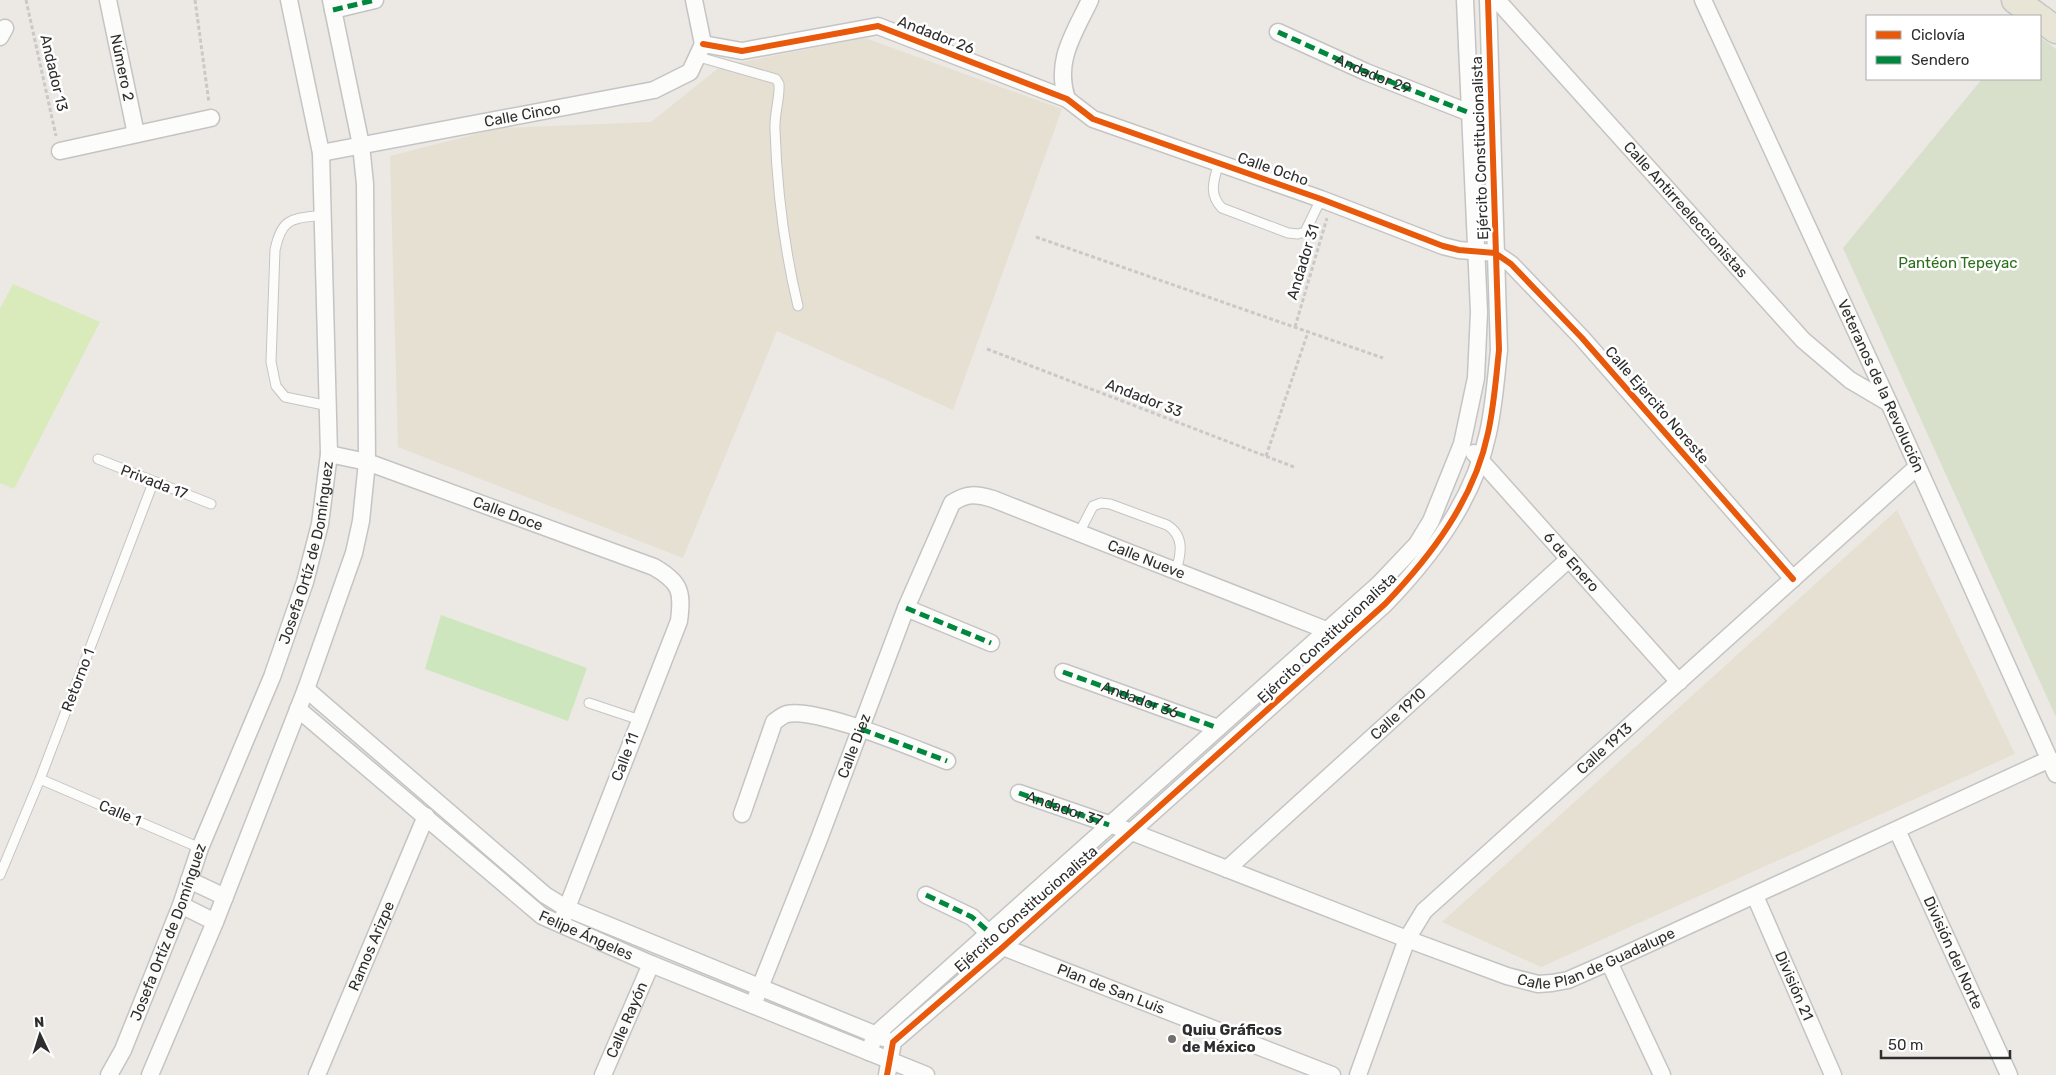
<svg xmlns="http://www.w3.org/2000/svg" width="2056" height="1075" viewBox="0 0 2056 1075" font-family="Rubik,sans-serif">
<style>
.education{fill:#e6e0d3}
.green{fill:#cee6be}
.cemetery{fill:#d8e0cc}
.pitch{fill:#d9eabb}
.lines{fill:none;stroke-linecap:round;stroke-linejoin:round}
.lane-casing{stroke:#c5c4c5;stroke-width:11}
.street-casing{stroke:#c5c4c5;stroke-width:19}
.primary-casing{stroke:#c6c5c4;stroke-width:29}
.path{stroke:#c9c9c8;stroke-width:3;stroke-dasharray:4 2.5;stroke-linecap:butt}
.lane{stroke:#fcfcfb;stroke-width:9}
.street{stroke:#fcfcfb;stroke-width:16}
.primary{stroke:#e8e4d6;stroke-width:26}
.quiet{stroke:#00873e;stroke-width:5;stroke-dasharray:10 5;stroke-linecap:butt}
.cycleway-casing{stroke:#fff;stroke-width:9}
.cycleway{stroke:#e8590c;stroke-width:6}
.poi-dot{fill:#706f6e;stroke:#fff;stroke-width:2}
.labels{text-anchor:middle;stroke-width:5;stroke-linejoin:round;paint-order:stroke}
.street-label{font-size:15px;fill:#2e2e2e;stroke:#fff}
.park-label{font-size:15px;fill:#2c6e1b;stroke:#fff}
.poi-label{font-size:15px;font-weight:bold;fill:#2e2e2e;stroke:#fff;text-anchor:start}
</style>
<rect width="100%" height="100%" fill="#ece8e4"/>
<!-- education -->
<path class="education" d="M865 38 1062 109 953 410 777 331 683 558 398 447 390 156 500 128 651 122 721 66Z
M1897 510 2015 754 1541 967 1442 922Z"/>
<!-- green -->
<path class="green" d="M441 615 587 668 568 721 425 669Z"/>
<!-- cemetery -->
<path class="cemetery" d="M2040 37 2056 49V717L1843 248 1982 79H2040Z"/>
<!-- pitch -->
<path class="pitch" d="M13 284 100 322 14 489 0 483V309Z"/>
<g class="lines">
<!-- lane casing -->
<g class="lane-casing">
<path id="lane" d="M699 57 776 79 779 84C780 99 774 114 775 130 777 189 784 248 798 306
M1219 163C1214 179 1208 194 1222 208L1288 233 1298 234 1305 232 1321 199
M323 215C293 219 282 216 275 250L271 362 276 386 285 397 329 406
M98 459 211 504
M1079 533 1093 506 1101 503 1110 504 1167 525C1185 536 1181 554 1176 571
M589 703 640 720
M40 779 200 848
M0 875 40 779 153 483"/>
</g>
<!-- street casing -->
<g class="street-casing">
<g id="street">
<path id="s1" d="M108 0 136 134"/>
<path d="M694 0 703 44"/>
<path id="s2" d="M1497 0 1803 340 1850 380 1889 403"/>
<path id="s3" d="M1703 0 1889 403 2056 774"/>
<path d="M333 10 375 0"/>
<path id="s4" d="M1278 32 1366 72 1470 113"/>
<path d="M0 37 5 28"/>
<path d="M703 44 742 51 878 26 1067 99 1093 119 1321 199 1443 246 1459 250 1495 253 1511 264 1582 338 1793 579"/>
<path d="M1067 99C1054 61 1074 34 1090 0"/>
<path d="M60 151 211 118"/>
<path id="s5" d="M321 153 654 90 690 72 703 44"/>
<path id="s6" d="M1474 453 1679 682"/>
<path id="s7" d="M329 454 367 462 654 567C680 582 683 591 679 621L561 923"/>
<path d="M906 608 991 643"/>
<path d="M1063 672 1218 728"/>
<path d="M306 689 545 895 566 908 884 1038"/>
<path id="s8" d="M298 709 542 916 651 964 926 1075"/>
<path id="s9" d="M1019 793 1132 832 1407 939 1507 976 1538 984 1552 983 1568 980 1609 962 2050 759"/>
<path d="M742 814 774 722C778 719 783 715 787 714 817 707 915 749 947 761"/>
<path id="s10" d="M1897 830 2009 1075"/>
<path id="s11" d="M1227 869 1569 559"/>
<path d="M189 880 225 897"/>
<path id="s12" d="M926 895 972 917 1003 947 1332 1075"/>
<path id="s13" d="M1755 896 1833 1075"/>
<path d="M181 905 215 922"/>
<path d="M1609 962 1662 1075"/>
<path id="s14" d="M753 1005 819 839 906 608 952 503C967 493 976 494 993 499L1326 630"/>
<path d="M869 1052 875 1035 1379 584 1417 544 1431 521 1462 444 1476 378 1479 312 1465 0"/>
<path id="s15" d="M109 1075 123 1050 181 905 200 848 272 677 305 582 320 524 329 454 321 153 289 0"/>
<path d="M150 1075 215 922 306 689 354 553 361 521 367 462 365 184 361 145 331 0"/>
<path id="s16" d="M317 1075 426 816"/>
<path id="s17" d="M603 1075 651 964"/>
<path d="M887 1075 893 1042 1003 947 1385 604C1431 556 1474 500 1488 433 1494 406 1496 378 1499 350L1488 0"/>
<path id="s18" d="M1358 1075 1407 939 1424 911 1917 467"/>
</g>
</g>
<!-- primary casing -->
<g class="primary-casing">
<path id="primary" d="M2015 0 2037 16
M2040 18 2056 30"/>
</g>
<!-- path -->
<path class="path" d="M26 0 56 136
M195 0 209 103
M1036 237 1383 358
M1295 327 1327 218
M987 349 1294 467
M1266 456 1308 332"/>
<!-- lane -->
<use href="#lane" class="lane"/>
<!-- street -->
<use href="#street" class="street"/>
<!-- primary -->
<use href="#primary" class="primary"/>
<!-- quiet -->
<g class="quiet">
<path d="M333 10 375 0"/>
<path d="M1278 32 1366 72 1470 113"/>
<path d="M906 608 991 643"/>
<path id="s19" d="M1063 672 1218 728"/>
<path d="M861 729 947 761"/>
<path d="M1019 793 1109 825"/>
<path d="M926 895 972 917 989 932"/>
</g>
<!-- cycleway casing -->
<g class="cycleway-casing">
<path id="cycleway" d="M703 44 742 51 878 26 1067 99 1093 119 1321 199 1443 246 1459 250 1495 253 1511 264 1582 338 1793 579
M887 1075 893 1042 1003 947 1385 604C1431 556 1474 500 1488 433 1494 406 1496 378 1499 350L1488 0"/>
</g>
<!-- cycleway -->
<use href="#cycleway" class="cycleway"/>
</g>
<!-- markers -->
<circle class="poi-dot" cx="1172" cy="1039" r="5"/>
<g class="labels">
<!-- street labels -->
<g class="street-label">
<text transform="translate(936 35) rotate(21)" y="5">Andador 26</text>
<text dy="5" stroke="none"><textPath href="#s1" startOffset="69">Número 2</textPath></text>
<text transform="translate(54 73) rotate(77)" y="5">Andador 13</text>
<text dy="5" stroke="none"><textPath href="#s4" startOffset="104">Andador 29</textPath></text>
<text dy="5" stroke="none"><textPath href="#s5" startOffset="205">Calle Cinco</textPath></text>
<text transform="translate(1480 148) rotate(-92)" y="5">Ejército Constitucionalista</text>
<text transform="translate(1273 169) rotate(19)" y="5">Calle Ocho</text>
<text dy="5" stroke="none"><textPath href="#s2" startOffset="282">Calle Antirreeleccionistas</textPath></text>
<text transform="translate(1303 262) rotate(-73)" y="5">Andador 31</text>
<text dy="5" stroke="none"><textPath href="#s3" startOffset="425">Veteranos de la Revolución</textPath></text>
<text transform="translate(1144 398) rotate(21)" y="5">Andador 33</text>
<text transform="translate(1657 405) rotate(49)" y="5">Calle Ejercito Noreste</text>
<text transform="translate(154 482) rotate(21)" y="5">Privada 17</text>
<text dy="5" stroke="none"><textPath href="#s7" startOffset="189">Calle Doce</textPath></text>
<text dy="5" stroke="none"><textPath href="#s15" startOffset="560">Josefa Ortíz de Domínguez</textPath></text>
<text dy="5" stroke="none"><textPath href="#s14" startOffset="748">Calle Nueve</textPath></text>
<text dy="5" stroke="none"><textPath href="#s6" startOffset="146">6 de Enero</textPath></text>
<text transform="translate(1327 638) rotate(-43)" y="5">Ejército Constitucionalista</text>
<text transform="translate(78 680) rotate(-69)" y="5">Retorno 1</text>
<text dy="5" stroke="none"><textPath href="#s19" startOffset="82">Andador 36</textPath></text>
<text dy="5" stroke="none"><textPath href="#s11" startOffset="231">Calle 1910</textPath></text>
<text dy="5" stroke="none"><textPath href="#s14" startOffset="278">Calle Diez</textPath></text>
<text dy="5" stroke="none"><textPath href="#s18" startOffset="420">Calle 1913</textPath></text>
<text transform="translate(625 757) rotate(-69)" y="5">Calle 11</text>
<text dy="5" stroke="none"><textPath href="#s9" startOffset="48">Andador 37</textPath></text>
<text transform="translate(120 813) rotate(23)" y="5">Calle 1</text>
<text transform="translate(1026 909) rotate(-41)" y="5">Ejército Constitucionalista</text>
<text dy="5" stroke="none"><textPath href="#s15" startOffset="155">Josefa Ortíz de Domínguez</textPath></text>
<text dy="5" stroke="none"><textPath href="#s8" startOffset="368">Felipe Ángeles</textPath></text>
<text dy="5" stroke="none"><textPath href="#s16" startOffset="140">Ramos Arizpe</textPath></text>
<text dy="5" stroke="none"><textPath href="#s9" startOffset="616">Calle Plan de Guadalupe</textPath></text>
<text dy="5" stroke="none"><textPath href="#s10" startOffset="135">División del Norte</textPath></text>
<text dy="5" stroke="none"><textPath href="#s13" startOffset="98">División 21</textPath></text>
<text dy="5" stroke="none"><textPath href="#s12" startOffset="210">Plan de San Luis</textPath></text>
<text dy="5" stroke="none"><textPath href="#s17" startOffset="60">Calle Rayón</textPath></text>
</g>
<!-- park labels -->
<g class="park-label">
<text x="1958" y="268">Pantéon Tepeyac</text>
</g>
<!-- poi labels -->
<g class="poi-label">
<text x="1182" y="1035">Quiu Gráficos<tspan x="1182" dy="17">de México</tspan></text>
</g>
</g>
<!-- legend -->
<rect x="1866" y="15" width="175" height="65" fill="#ffffff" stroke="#ababab"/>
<rect x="1876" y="31" width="25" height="8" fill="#e8590c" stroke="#ababab"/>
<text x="1911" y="40" font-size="15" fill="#2e2e2e">Ciclovía</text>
<rect x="1876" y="56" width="25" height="8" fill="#00873e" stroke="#ababab"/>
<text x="1911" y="65" font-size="15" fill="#2e2e2e">Sendero</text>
<!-- north arrow -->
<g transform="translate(40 1035) rotate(356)" stroke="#ffffff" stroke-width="4" paint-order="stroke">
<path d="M0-4L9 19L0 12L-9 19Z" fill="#2e2e2e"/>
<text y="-8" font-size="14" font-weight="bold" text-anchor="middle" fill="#2e2e2e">N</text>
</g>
<!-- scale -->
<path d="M1881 1050v8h129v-8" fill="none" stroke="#2e2e2e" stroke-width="2.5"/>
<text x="1888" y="1050" font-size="15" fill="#2e2e2e" stroke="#ffffff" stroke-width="4" paint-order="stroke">50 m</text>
</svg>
